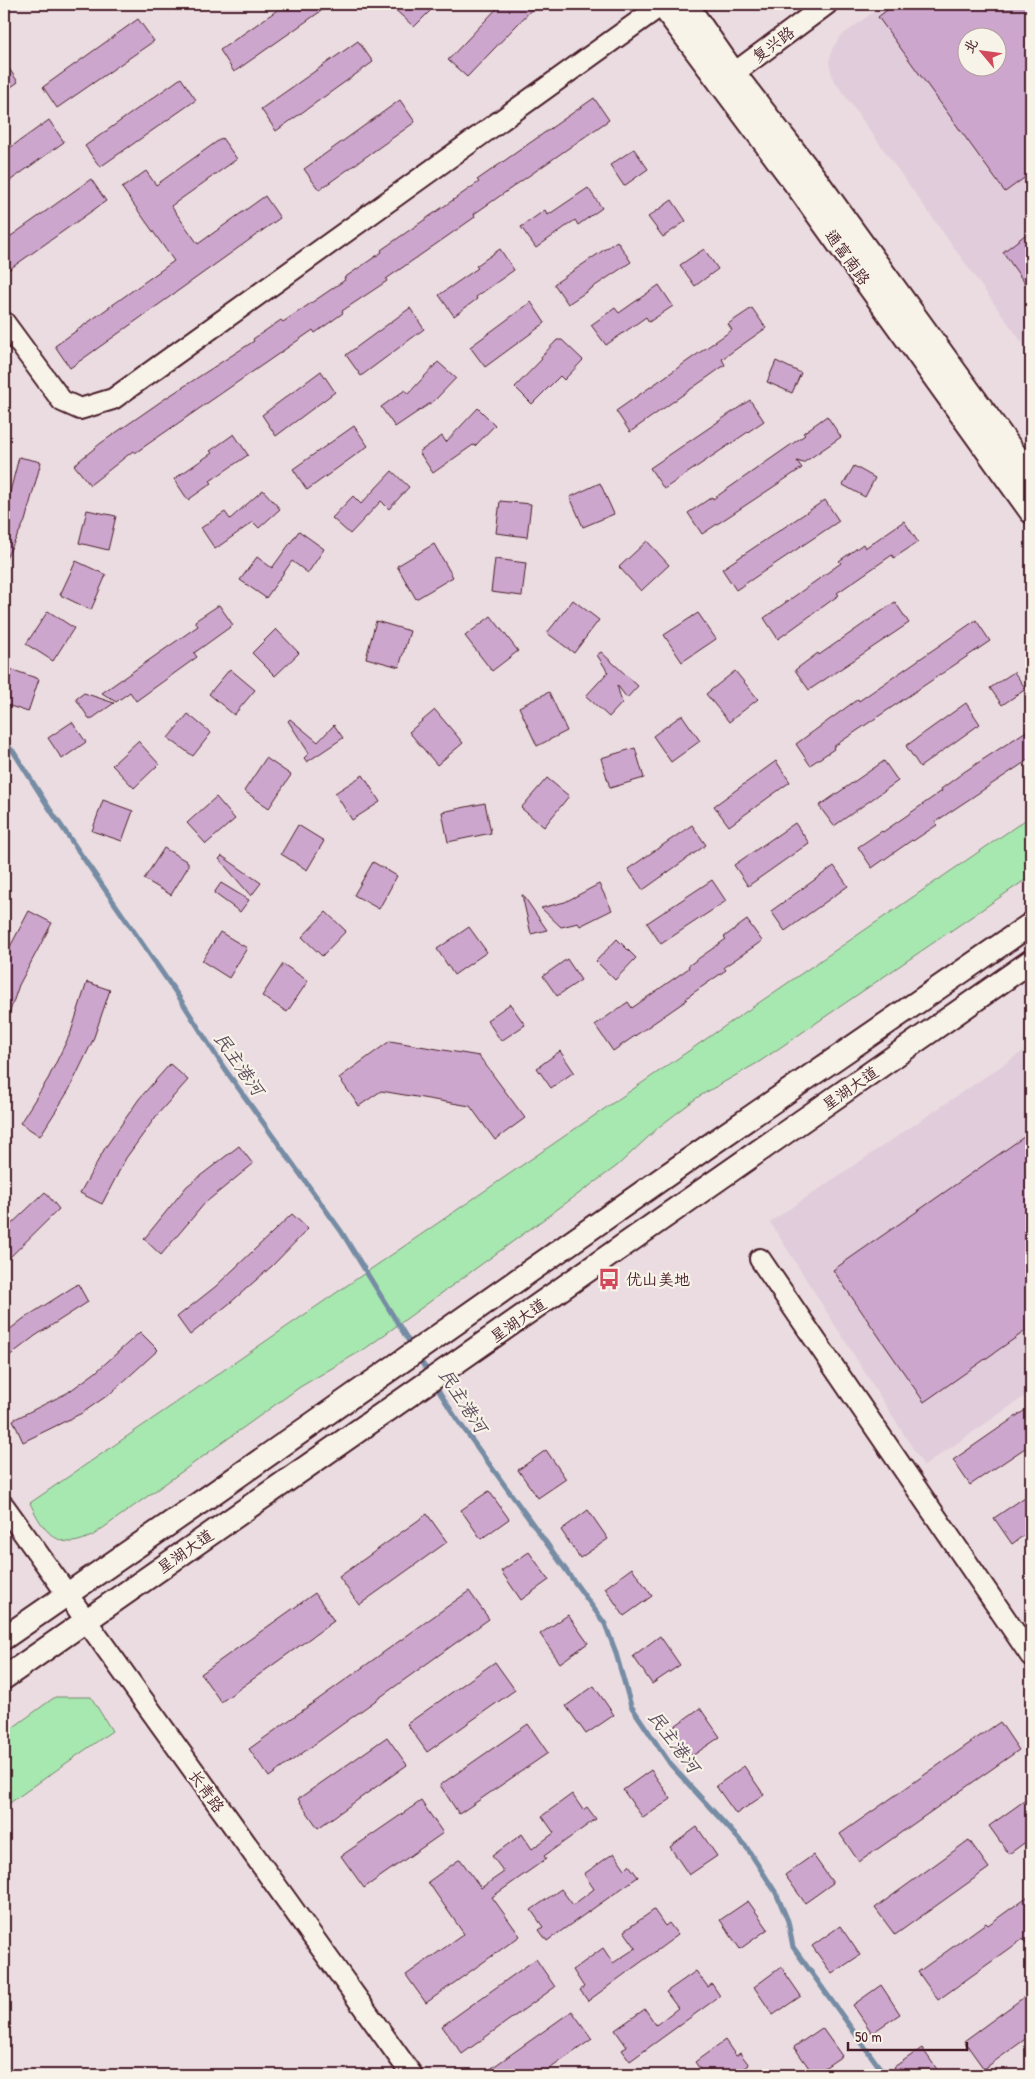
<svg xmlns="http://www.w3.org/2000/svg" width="1035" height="2079" viewBox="0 0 1035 2079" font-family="'Patrick Hand','LXGW WenKai TC',sans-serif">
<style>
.built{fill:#e1ccdb;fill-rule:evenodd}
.green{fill:#a7e7b0;stroke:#78836e}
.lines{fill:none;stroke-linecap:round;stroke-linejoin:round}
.stream{stroke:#768ca4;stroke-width:5}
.building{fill:#cda6ce;stroke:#4a1f2b;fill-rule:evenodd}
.secondary-casing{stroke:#4a1f2b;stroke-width:24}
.primary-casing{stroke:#4a1f2b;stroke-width:26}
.secondary{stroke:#f7f3e8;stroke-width:20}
.primary{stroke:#f7f3e8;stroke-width:22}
.labels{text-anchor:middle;stroke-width:4.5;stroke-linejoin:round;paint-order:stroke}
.street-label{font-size:16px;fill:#4a1f2b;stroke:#f7f3e8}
.poi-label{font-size:16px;fill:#4a1f2b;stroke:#f7f3e8;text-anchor:start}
.water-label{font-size:18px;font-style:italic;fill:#5c4c5e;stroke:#f7f3e8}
</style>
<rect width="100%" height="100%" fill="#eadce0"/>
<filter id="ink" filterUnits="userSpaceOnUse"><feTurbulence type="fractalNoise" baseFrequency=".02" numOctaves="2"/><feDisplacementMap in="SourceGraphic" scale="10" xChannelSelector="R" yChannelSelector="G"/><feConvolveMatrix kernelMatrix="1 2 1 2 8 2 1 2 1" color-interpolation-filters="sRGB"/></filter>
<g filter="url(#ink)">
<!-- built -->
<path class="built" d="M884 4H1031V355L833 79 829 63 832 49 840 37ZM968 38H998V68H968Z
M1031 1046V1392L924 1466 770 1222Z"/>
<!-- green -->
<path class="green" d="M1031 816V876L759 1062 698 1097 660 1126 617 1166 366 1348 300 1387 92 1536C86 1538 79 1542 72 1542 50 1543 38 1520 30 1503Z
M55 1697H91L112 1731 4 1807V1734Z"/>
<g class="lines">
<!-- stream -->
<path class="stream" d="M4 743 13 751 51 811 179 997 224 1068 341 1231 413 1348
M418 1357 430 1375
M435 1385 456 1418 605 1624 615 1650 631 1706 671 1765 747 1848 776 1893 788 1921 793 1947 885 2075"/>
</g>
<!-- building -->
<path class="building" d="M286 4H331L234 72 220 50Z
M389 4H437L414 27Z
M501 4H537L467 77 448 60Z
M895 4H1031V173L1005 192 878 17ZM968 38H998V68H968Z
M138 19 154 41 57 108 43 87Z
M358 41 373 62 276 131 261 109Z
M4 61 18 82 4 92Z
M181 78 196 100 100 167 85 146Z
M594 98 609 120 474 214 475 217 386 279 387 281 342 311 343 313 315 333 313 330 135 453 133 451 90 485 74 465 101 443 163 400 254 341 253 339 281 320 283 322 345 280 344 278 382 252 381 250 479 182 477 180Z
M400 100 415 122 319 190 304 169Z
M49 120 64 142 4 185V152Z
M222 138 237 159 171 206 198 244 265 196 280 218 70 368 55 346 174 261 122 188 146 171 156 185Z
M634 149 648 169 624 186 610 165Z
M91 179 106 201 4 273V241Z
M588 188 602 208 578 225 575 220 536 248 521 227 545 210 548 215Z
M672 200 686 221 663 237 648 217Z
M1025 235 1031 243V292L1003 252Z
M617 241 631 262 568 304 554 284Z
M500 249 514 270 476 297 477 299 454 316 439 295 478 268 476 266Z
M704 249 718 269 695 286 680 265Z
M659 285 673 306 649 322 646 317 606 345 591 325 615 308 619 313Z
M531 302 545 323 485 367 470 347Z
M410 308 424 329 361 376 346 355Z
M752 308 766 328 722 359 725 365 630 432 616 411 732 330 728 324Z
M557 340H562L583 360 564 380 560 376 532 404 515 387 542 359 541 357Z
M776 361 801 373 792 393 767 382Z
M438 362 456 378 435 400 395 427 381 407 405 390 408 394Z
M321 371 335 392 276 436 262 415Z
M750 400 764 421 664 489 650 468Z
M478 408 495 425 475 446 473 445 433 473 419 452 442 436 446 442Z
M827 416 841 437 803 463 797 461 802 468 702 534 688 513 712 497 713 499 805 435 803 433Z
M354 426 368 446 307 490 293 469Z
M234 434 248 455 210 481 212 483 188 500 174 479 212 453 210 451Z
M19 457 41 462 25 521 4 562V515Z
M854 466 875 478 865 497 843 485Z
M392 471 409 487 389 509 381 501 350 534 332 518 353 496 361 504Z
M600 483 614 514 583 527 570 497Z
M263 490 280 509 259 528 253 522 215 549 201 528 225 512 230 519Z
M825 500 839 521 736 590 722 569Z
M500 501 531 504 527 537 496 533Z
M87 510 116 516 108 550 79 543Z
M904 521 918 542 894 558 892 555 837 593 839 595 778 639 764 618 841 563 839 561 863 544 865 548Z
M299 531 324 549 308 573 292 561 266 598 240 580 257 557 272 568Z
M647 541 669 565 641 591 619 567Z
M434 544 453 577 416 599 397 566Z
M495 559 526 563 522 596 491 592Z
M76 561 106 575 91 610 60 595Z
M573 600 599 620 574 653 547 633Z
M895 602 909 623 809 690 795 670 818 653 819 655Z
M219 605 233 625 194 653 197 657 136 701 130 692 116 702 102 693 198 626 195 621Z
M48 611 74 628 53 661 26 644Z
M698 613 716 639 682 662 664 635Z
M491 616 518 651 492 671 465 636Z
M976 620 990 641 833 747 834 749 810 765 796 744 858 699 859 701Z
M376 621 410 631 399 667 366 658Z
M276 629 299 653 275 676 252 653Z
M601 652 638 686 627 698 617 685 622 703 609 717 586 696 608 672 597 655Z
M10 669 39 679 28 712 4 704V688Z
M230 669 255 690 234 715 209 694Z
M735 671 758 699 729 722 706 694Z
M1014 672 1026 689 1002 705 990 688Z
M549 692 567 731 537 746 519 707Z
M84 693 114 703 90 720 76 699Z
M966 703 980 724 920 767 906 746Z
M435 710 463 743 437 765 409 732Z
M188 714 211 733 193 756 168 738Z
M682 715 700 741 671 762 653 736Z
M290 719 318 742 334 725 343 738 307 762 304 758 309 753 288 721Z
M72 722 86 742 62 759 48 738Z
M1031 728V758L935 822 937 825 913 841 912 840 872 868 858 847 882 831 883 832 942 791 941 789 964 772Z
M138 741 159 764 134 788 112 765Z
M635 748 644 778 610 788 601 758Z
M266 758 291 775 269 808 244 791Z
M776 761 790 782 729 826 714 806Z
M884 761 898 781 834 826 819 806Z
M363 775 380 802 352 820 335 793Z
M547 778 569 796 544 827 521 808Z
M216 797 235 819 206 844 187 823Z
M103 800 133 811 122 841 92 831Z
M485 803 491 833 448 842 442 812Z
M795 823 809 843 748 886 734 865Z
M298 825 324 841 307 870 281 854Z
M692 825 706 845 643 890 628 869Z
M164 848 188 862V867L171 895 144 879Z
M222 856 261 883 251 896 219 859Z
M373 862 397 876 379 909 354 895Z
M834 866 848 886 785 931 771 911Z
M712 880 726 901 661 944 647 923Z
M221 883 249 900 240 912 214 893Z
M599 884 612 910 580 926 578 923 561 927 541 908 565 902Z
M522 895H523L547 930 531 934Z
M29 911 52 923 19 985 6 1023H4V958Z
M326 912 346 931 322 956 302 937Z
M747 920 762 941 724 967 726 970 686 998 687 1000 613 1051 595 1025 628 1002 632 1008 689 968 688 966 726 939 724 937Z
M469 927 487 952 454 975 437 949Z
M220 932 247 948 229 978 202 961Z
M617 939 636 958 615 980 596 961Z
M567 959 581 980 557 996 543 976Z
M283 964 308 981 287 1012 262 996Z
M87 982 110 990 93 1040 69 1090 40 1136 20 1123 48 1079 71 1032Z
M510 1004 525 1025 501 1041 487 1020Z
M390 1041 479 1056 525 1118 495 1140 470 1106 381 1091 359 1106 339 1078Z
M560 1051 574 1072 551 1088 537 1068Z
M170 1064 188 1080 157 1115 126 1158 102 1204 80 1193 105 1148 139 1099Z
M1031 1132V1327L924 1402 833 1270Z
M239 1146 253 1164 205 1203 161 1255 144 1239 187 1186Z
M45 1192 59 1209 4 1263V1231Z
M292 1214 308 1229 272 1266 230 1303 190 1335 177 1317 215 1287Z
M78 1284 88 1302 35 1336 4 1360V1334L23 1319Z
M140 1332 158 1350 111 1393 82 1413 23 1442 13 1420 67 1393 96 1372Z
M1031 1406V1444L970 1485 953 1460Z
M546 1450 566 1479 538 1498 518 1470Z
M489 1491 509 1519 481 1539 461 1510Z
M1031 1493V1530L1012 1544 994 1518Z
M588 1510 608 1539 580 1558 561 1530Z
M427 1514 447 1542 359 1605 339 1577Z
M529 1552 549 1580 521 1600 501 1571Z
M632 1568 652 1596 624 1616 605 1588Z
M469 1591 489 1619 269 1777 249 1749Z
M315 1593 334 1621 221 1702 201 1674Z
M568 1615 588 1643 560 1663 540 1634Z
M660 1636 680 1665 652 1684 633 1656Z
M495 1662 515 1690 427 1752 407 1724Z
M594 1686 614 1715 586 1734 566 1706Z
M700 1708 720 1737 692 1756 672 1728Z
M1000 1722 1019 1750 859 1862 840 1834Z
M528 1724 548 1753 459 1814 440 1785Z
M387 1737 407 1765 318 1828 298 1799Z
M744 1766 764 1795 736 1814 716 1786Z
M651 1770 671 1799 643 1818 623 1790Z
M572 1794 583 1810 587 1807 596 1819 544 1856 546 1859 492 1897 520 1936 426 2003 406 1975 464 1934 428 1882 460 1859 481 1888 504 1872 492 1856 522 1834 532 1849 554 1833 542 1816Z
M1031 1796V1838L1009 1854 989 1826Z
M421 1801 443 1833 364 1888 341 1856Z
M697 1827 717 1856 689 1875 670 1847Z
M969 1840 989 1868 895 1935 875 1908Z
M614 1853 625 1869 629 1865 638 1877 547 1941 539 1930 543 1927 531 1910 561 1889 573 1905 594 1889 584 1874Z
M813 1855 833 1883 805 1903 785 1875Z
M1031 1894V1951L1023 1939 938 2000 918 1972 986 1923 988 1925Z
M748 1901 768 1929 740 1949 720 1920Z
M654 1910 665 1926 669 1923 678 1935 588 2001 580 1990 584 1987 573 1970 603 1948 613 1963 636 1948 624 1931Z
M840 1926 860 1955 832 1974 812 1946Z
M536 1959 555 1987 462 2054 442 2026Z
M781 1967 801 1996 773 2015 754 1987Z
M696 1971 708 1987 712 1984 720 1996 630 2061 622 2050 627 2047 615 2030 645 2009 656 2025 678 2008 666 1992Z
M881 1985 900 2014 872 2033 853 2005Z
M1031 1992V2035L984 2069 964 2041Z
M572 2011 592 2039 541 2075H482Z
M822 2028 842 2056 814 2075 794 2047Z
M725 2040 736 2056 740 2053 749 2065 735 2075H704L695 2062Z
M922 2048 941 2075H900L894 2067Z"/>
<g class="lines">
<!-- secondary casing -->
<g class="secondary-casing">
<path id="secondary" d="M722 82 827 4
M4 322 62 401 80 409 113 399 663 4
M760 1259 1031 1656
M4 1506 412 2075"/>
</g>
<!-- primary casing -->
<g class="primary-casing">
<path id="primary" d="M661 4 799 189 1031 512
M686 4 734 73 815 178 1031 476
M4 1638 211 1495 710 1145 1031 924
M4 1678 1031 961"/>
</g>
<!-- secondary -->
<use href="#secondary" class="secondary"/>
<!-- primary -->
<use href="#primary" class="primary"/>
</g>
</g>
<!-- icons -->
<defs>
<g id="bus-bare" transform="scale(1.725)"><path d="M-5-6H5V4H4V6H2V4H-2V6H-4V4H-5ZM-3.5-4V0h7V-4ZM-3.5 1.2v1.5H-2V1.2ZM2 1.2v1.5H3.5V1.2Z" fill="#d1495b" stroke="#f7f3e8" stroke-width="2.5" paint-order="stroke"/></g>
</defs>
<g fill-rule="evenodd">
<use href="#bus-bare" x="609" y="1279"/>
</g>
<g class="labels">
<!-- street labels -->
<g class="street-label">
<text transform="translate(773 44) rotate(-37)" y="6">复兴路</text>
<text transform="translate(848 257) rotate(54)" y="6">通富南路</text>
<text transform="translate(850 1088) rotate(-35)" y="6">星湖大道</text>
<text transform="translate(518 1320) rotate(-35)" y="6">星湖大道</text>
<text transform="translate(185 1551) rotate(-35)" y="6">星湖大道</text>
<text transform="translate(207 1791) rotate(54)" y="6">长青路</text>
</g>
<!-- poi labels -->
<g class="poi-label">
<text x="626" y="1285">优山美地</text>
</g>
<!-- water labels -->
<g class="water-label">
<text transform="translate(239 1064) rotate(55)" y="6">民主港河</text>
<text transform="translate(463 1401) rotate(57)" y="6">民主港河</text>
<text transform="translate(674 1742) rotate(53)" y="6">民主港河</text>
</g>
</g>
<!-- margin -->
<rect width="1035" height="2079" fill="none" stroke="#f7f3e8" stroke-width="20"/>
<rect x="10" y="10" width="1015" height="2059" fill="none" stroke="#4a1f2b" stroke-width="2" filter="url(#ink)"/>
<!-- north arrow -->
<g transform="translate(982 52) rotate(299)"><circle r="24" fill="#f7f3e8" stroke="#b29e9c"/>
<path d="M0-4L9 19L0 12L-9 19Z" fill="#d1495b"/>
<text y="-8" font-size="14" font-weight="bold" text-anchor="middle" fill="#4a1f2b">北</text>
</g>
<!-- scale -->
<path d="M848 2042v8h119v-8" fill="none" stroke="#4a1f2b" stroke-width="2.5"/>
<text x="855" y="2042" font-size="15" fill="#4a1f2b" stroke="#f7f3e8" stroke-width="4" paint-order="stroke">50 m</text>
</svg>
